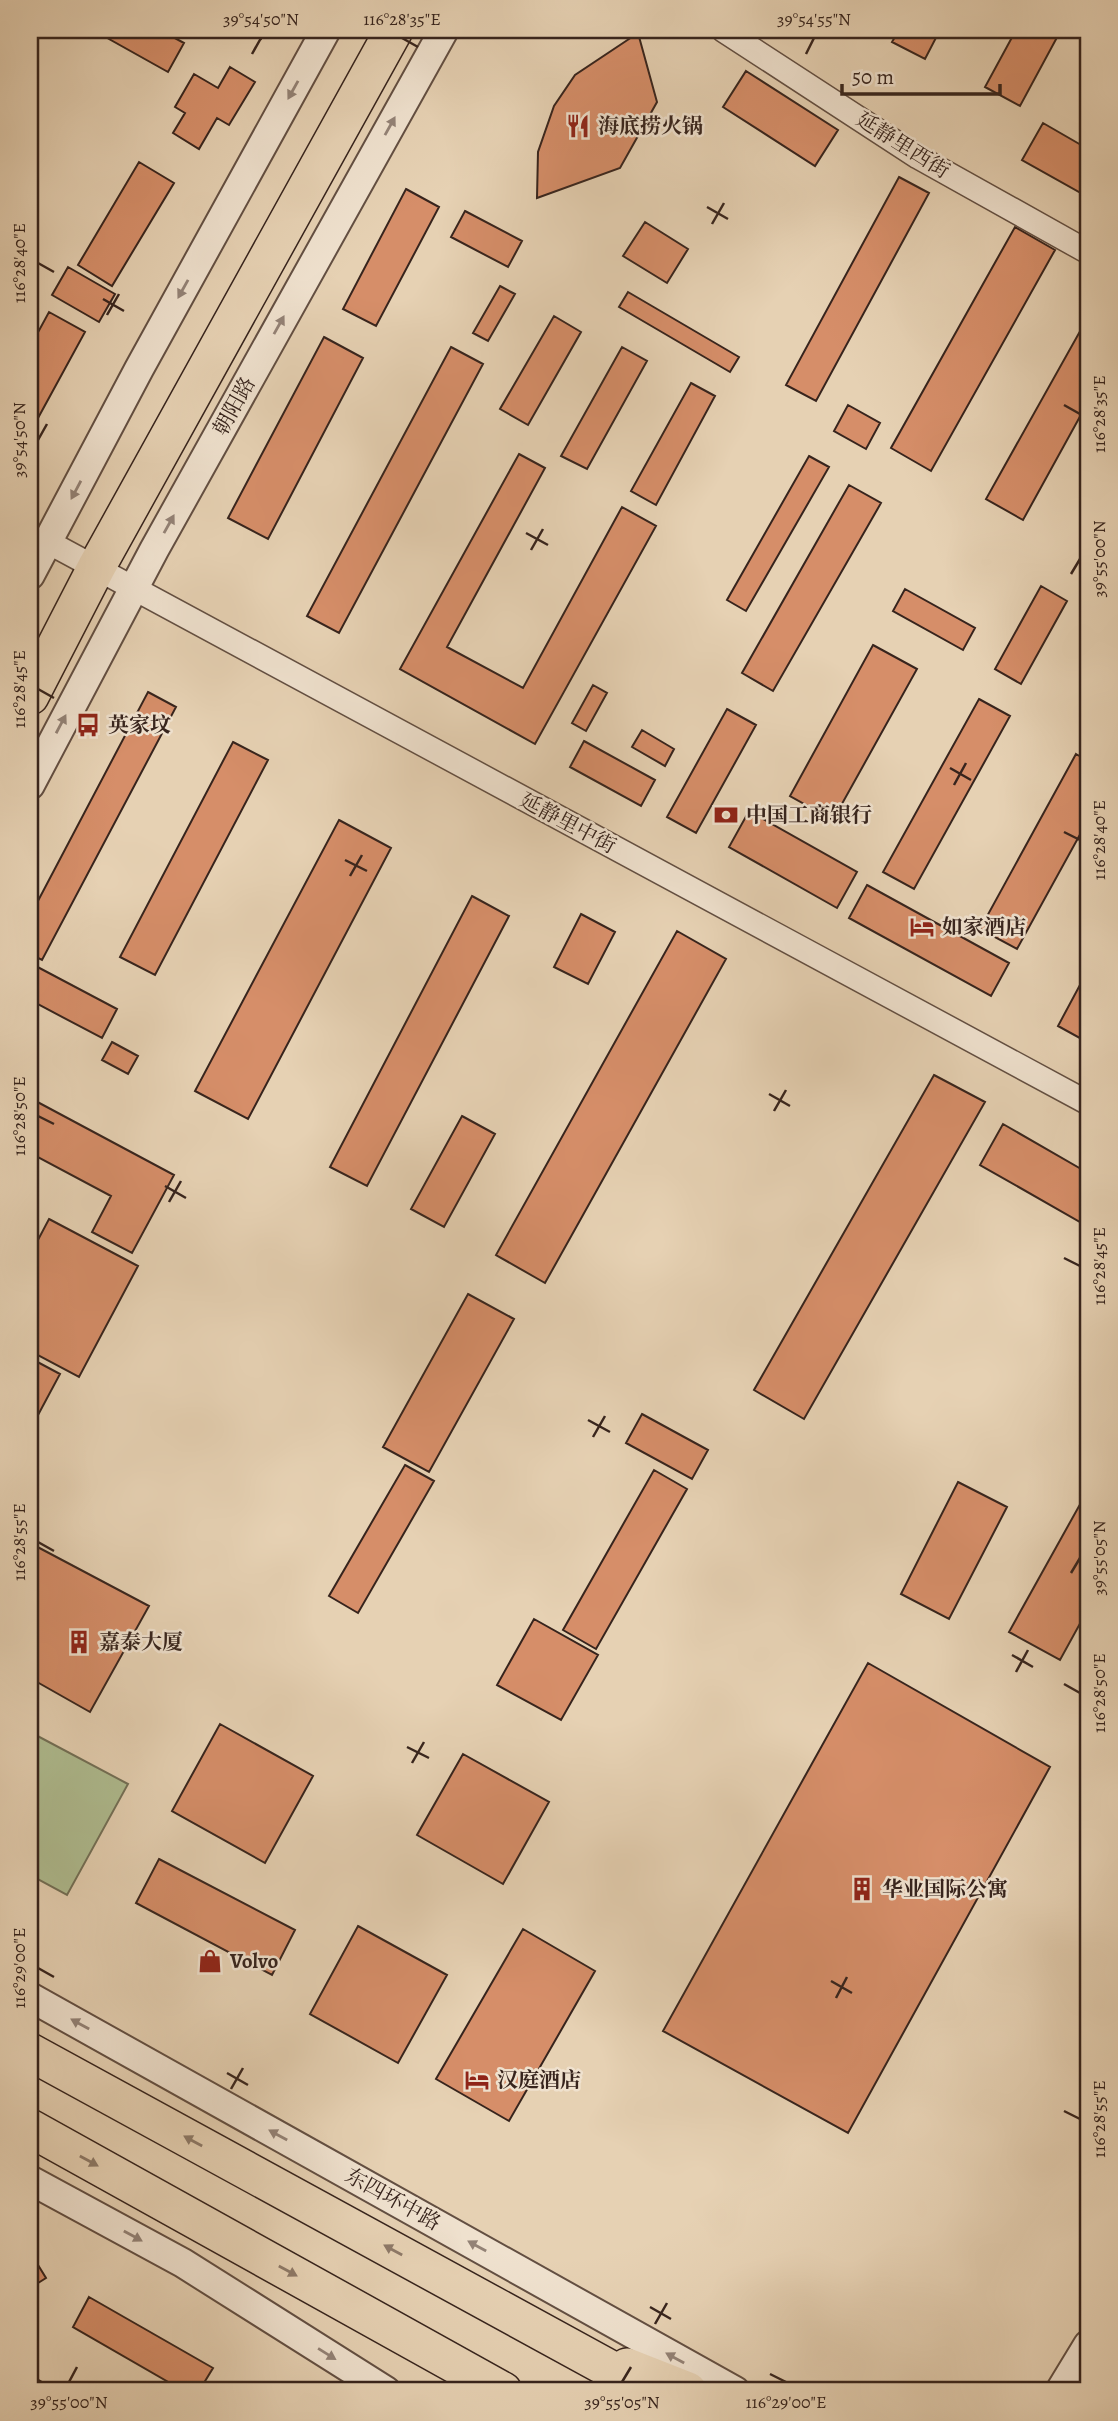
<svg xmlns="http://www.w3.org/2000/svg" width="1118" height="2421" viewBox="0 0 1118 2421" font-family="Alegreya,'Noto Serif SC',serif">
<style>
.green{fill:#afbd91;stroke:#737057;stroke-width:2}
.building{fill:#d68e69;stroke:#37241d;stroke-width:2}
.lines{fill:none;stroke-linecap:round;stroke-linejoin:round}
.minor-casing{stroke:#634f42;stroke-width:26}
.tertiary-casing{stroke:#634f42;stroke-width:32}
.trunk-casing{stroke:#37241d;stroke-width:40}
.minor{stroke:#efe1ce;stroke-width:23}
.tertiary{stroke:#efe1ce;stroke-width:28}
.trunk{stroke:#e6d1b3;stroke-width:37}
.oneway{fill:#938276}
.oneway2{fill:#8e7a68}
.ticks{fill:none;stroke:#37241d;stroke-width:2.5}
.labels{text-anchor:middle;stroke-width:5;stroke-linejoin:round;paint-order:stroke}
.poi-label{font-size:21px;font-weight:bold;fill:#37241d;stroke:#efe1ce;text-anchor:start}
.street-label{font-size:21px;fill:#37241d;stroke:#efe1ce}
.neatline{fill:none;stroke:#37241d;stroke-width:2.5}
.ticks-label{font-size:18px;text-anchor:middle;fill:#37241d}
</style>
<rect width="100%" height="100%" fill="#e6d1b3"/>
<filter id="stains"><feTurbulence type="fractalNoise" baseFrequency=".00286" numOctaves="4"/><feColorMatrix values="0 0 0 0 .2 0 0 0 0 .09 0 0 0 0 .02 0 0 0 .5 -.17"/></filter>
<radialGradient id="worn" r=".72"><stop offset=".6" stop-color="#630" stop-opacity="0"/><stop offset="1" stop-color="#630" stop-opacity=".3"/></radialGradient>
<!-- green -->
<path class="green" d="M30 1732 128 1784 67 1895 30 1875Z"/>
<!-- building -->
<path class="building" d="M93 30H160L184 43 168 72Z
M244 30H266L261 39Z
M899 30H940L925 59 892 42Z
M1016 30H1061L1020 106 985 87Z
M638 33 657 102 620 168 537 198 538 152 554 106 575 75Z
M230 67 255 82 229 125 217 118 199 149 173 133 185 113 175 107 194 74 218 88Z
M746 71 838 130 815 166 723 107Z
M1043 123 1088 149V197L1022 160Z
M139 162 174 183 112 286 78 265Z
M899 177 929 193 816 401 786 385Z
M406 189 439 207 376 326 343 309Z
M465 211 522 241 508 267 451 237Z
M645 222 688 249 667 283 623 256Z
M1015 227 1055 250 931 471 891 448Z
M68 267 115 294 99 322 52 295Z
M500 286 515 294 488 341 473 333Z
M628 292 739 357 730 372 619 307Z
M49 312 85 332 38 418 30 413V347Z
M554 316 581 332 528 425 500 409Z
M1088 317V402L1023 520 986 499Z
M324 337 363 358 268 539 228 518Z
M451 347 483 364 339 633 307 616Z
M622 347 647 361 587 469 561 456Z
M691 383 715 396 656 505 631 491Z
M848 405 880 423 866 449 834 431Z
M519 454 545 468 447 647 523 688 622 507 656 526 535 744 400 669Z
M809 456 829 467 746 611 727 600Z
M849 485 881 503 773 691 742 673Z
M1041 586 1067 601 1021 684 995 669Z
M905 589 975 628 963 650 893 611Z
M873 645 917 669 833 820 790 796Z
M593 685 607 693 586 731 572 723Z
M148 692 176 707 42 960 30 954V916Z
M979 699 1010 716 914 889 883 872Z
M727 709 756 725 696 833 667 817Z
M642 730 674 749 665 766 632 747Z
M584 741 655 780 641 806 570 767Z
M233 742 268 760 155 975 120 957Z
M1076 754 1088 761V820L1017 949 980 929Z
M749 811 857 872 837 908 729 847Z
M339 820 391 848 248 1119 195 1091Z
M867 885 1009 963 991 996 849 918Z
M472 896 509 916 367 1186 330 1167Z
M581 914 615 932 588 984 554 967Z
M677 931 726 959 545 1283 496 1255Z
M30 963 117 1009 102 1038 30 1000Z
M1088 970V1041L1087 1042 1058 1026Z
M112 1042 138 1056 128 1074 102 1060Z
M934 1075 985 1102 804 1419 754 1390Z
M30 1098 174 1175 132 1253 92 1232 111 1196 30 1153Z
M462 1116 495 1134 444 1227 411 1209Z
M1003 1124 1088 1173 1087 1226 980 1165Z
M49 1219 138 1266 79 1377 30 1351V1255Z
M468 1294 514 1319 429 1472 383 1447Z
M30 1358 60 1374 30 1430Z
M642 1414 708 1450 692 1479 626 1443Z
M405 1465 434 1481 358 1613 329 1596Z
M654 1470 687 1489 596 1649 563 1630Z
M958 1482 1007 1507 949 1619 901 1594Z
M1088 1490V1609L1060 1660 1009 1632Z
M30 1543 149 1606 90 1712 30 1678Z
M534 1619 598 1655 561 1720 497 1685Z
M868 1663 1050 1767 848 2133 663 2031Z
M220 1724 313 1776 265 1863 172 1811Z
M463 1754 549 1802 503 1884 417 1835Z
M159 1859 295 1930 272 1975 136 1903Z
M358 1926 447 1975 398 2063 310 2014Z
M523 1929 595 1971 509 2121 436 2079Z
M30 2252 46 2278 30 2288Z
M89 2297 213 2368 199 2391H184L73 2327Z
M30 2375 56 2390V2391H30Z"/>
<g class="lines">
<!-- minor casing -->
<g class="minor-casing">
<path id="minor" d="M723 30 918 157 1088 252
M48 542 1088 1103"/>
</g>
<!-- tertiary casing -->
<g class="tertiary-casing">
<path id="tertiary" d="M30 575 139 369 326 30
M30 785 154 550 444 30
M30 1997 735 2391
M30 2180 183 2263 386 2391
M1060 2391 1088 2345"/>
</g>
<!-- trunk casing -->
<g class="trunk-casing">
<path id="trunk" d="M30 696 96 568 394 30
M30 2052 650 2391
M30 2128 503 2391
M627 2367 688 2391"/>
</g>
<!-- minor -->
<use href="#minor" class="minor"/>
<!-- tertiary -->
<use href="#tertiary" class="tertiary"/>
<!-- trunk -->
<use href="#trunk" class="trunk"/>
</g>
<!-- one-way arrows -->
<defs><path id="oneway-solid" d="M-6-.8H1V-3.2L6.5 0L1 3.2V.8H-6Z" transform="scale(1.75)"/></defs>
<g class="oneway">
<use href="#oneway-solid" transform="translate(293 90) rotate(119)"/>
<use href="#oneway-solid" transform="translate(390 126) rotate(-61)"/>
<use href="#oneway-solid" transform="translate(183 289) rotate(119)"/>
<use href="#oneway-solid" transform="translate(279 325) rotate(-61)"/>
<use href="#oneway-solid" transform="translate(76 490) rotate(118)"/>
<use href="#oneway-solid" transform="translate(169 524) rotate(-61)"/>
<use href="#oneway-solid" transform="translate(61 724) rotate(-62)"/>
<use href="#oneway-solid" transform="translate(80 2024) rotate(-151)"/>
<use href="#oneway-solid" transform="translate(278 2135) rotate(-151)"/>
<use href="#oneway-solid" transform="translate(133 2236) rotate(29)"/>
<use href="#oneway-solid" transform="translate(477 2246) rotate(-151)"/>
<use href="#oneway-solid" transform="translate(327 2354) rotate(32)"/>
<use href="#oneway-solid" transform="translate(675 2358) rotate(-151)"/>
</g>
<g class="oneway2">
<use href="#oneway-solid" transform="translate(193 2141) rotate(-151)"/>
<use href="#oneway-solid" transform="translate(89 2161) rotate(29)"/>
<use href="#oneway-solid" transform="translate(393 2250) rotate(-151)"/>
<use href="#oneway-solid" transform="translate(288 2271) rotate(29)"/>
</g>
<!-- ticks -->
<path class="ticks" d="M402 38 418 47M252 54 261 38M806 54 814 38M707 207 728 219M712 224 724 203M38 263 54 272M103 299 124 311M107 315 119 294M1064 405 1080 414M38 440 47 424M526 533 548 545M531 550 543 529M1071 574 1080 559M38 689 54 698M950 768 971 780M954 785 966 763M1064 832 1080 840M345 860 367 871M350 876 362 855M769 1094 790 1106M774 1111 786 1090M38 1116 54 1124M165 1186 186 1198M169 1202 181 1181M1064 1258 1080 1266M588 1420 610 1432M593 1437 605 1416M38 1542 54 1551M1071 1573 1080 1558M1012 1655 1033 1667M1016 1672 1028 1650M1064 1684 1080 1693M407 1747 429 1758M412 1763 424 1742M38 1968 54 1977M831 1981 852 1993M836 1998 847 1977M227 2073 248 2085M231 2089 243 2068M1064 2111 1080 2119M650 2307 671 2319M655 2324 667 2303M770 2374 786 2382M69 2382 77 2367M622 2382 631 2367"/>
<!-- icons -->
<defs>
<g id="restaurant-bare" transform="scale(1.89)"><path d="M-5-6h1v4h1v-4h1v4h1v-4h1v5L-1.5 .5V6h-2V.5L-5-1ZM5-6V6H3V1.5H1.5Q1.5-4 5-6Z" fill="#8f2418" stroke="#efe1ce" stroke-width="2.5" paint-order="stroke"/></g>
<g id="bus-bare" transform="scale(1.89)"><path d="M-5-6H5V4H4V6H2V4H-2V6H-4V4H-5ZM-3.5-4V0h7V-4ZM-3.5 1.2v1.5H-2V1.2ZM2 1.2v1.5H3.5V1.2Z" fill="#8f2418" stroke="#efe1ce" stroke-width="2.5" paint-order="stroke"/></g>
<g id="bank-bare" transform="scale(1.89)"><path d="M-6-4H6V4H-6ZM0-2.3a2.3 2.3 0 1 0 0 4.6a2.3 2.3 0 1 0 0-4.6Z" fill="#8f2418" stroke="#efe1ce" stroke-width="2.5" paint-order="stroke"/></g>
<g id="hotel-bare" transform="scale(1.89)"><path d="M-6-4.5h1.5V1H6V5H4.5V3h-9V5H-6ZM-4 0a1.8 1.8 0 1 1 3.6 0ZM.5 0V-2.5h3Q6-2.5 6 0Z" fill="#8f2418" stroke="#efe1ce" stroke-width="2.5" paint-order="stroke"/></g>
<g id="building-bare" transform="scale(1.89)"><path d="M-4-6H4V6H1V3H-1V6H-4ZM-2.5-4.3h1.7v1.8h-1.7ZM.8-4.3h1.7v1.8H.8ZM-2.5-1h1.7V.8h-1.7ZM.8-1h1.7V.8H.8Z" fill="#8f2418" stroke="#efe1ce" stroke-width="2.5" paint-order="stroke"/></g>
<g id="shop-bare" transform="scale(1.89)"><path d="M-5-2.5h2.3a2.7 3.5 0 0 1 5.4 0H5L5.5 6h-11ZM-1.5-2.5h3a1.5 2.3 0 0 0-3 0Z" fill="#8f2418" stroke="#efe1ce" stroke-width="2.5" paint-order="stroke"/></g>
</defs>
<g fill-rule="evenodd">
<use href="#restaurant-bare" x="578" y="126"/>
<use href="#bus-bare" x="88" y="725"/>
<use href="#bank-bare" x="726" y="815"/>
<use href="#hotel-bare" x="922" y="927"/>
<use href="#building-bare" x="79" y="1642"/>
<use href="#building-bare" x="862" y="1889"/>
<use href="#shop-bare" x="210" y="1961"/>
<use href="#hotel-bare" x="477" y="2080"/>
</g>
<g class="labels">
<!-- poi labels -->
<g class="poi-label">
<text x="598" y="133">海底捞火锅</text>
<text x="108" y="732">英家坟</text>
<text x="746" y="822">中国工商银行</text>
<text x="942" y="934">如家酒店</text>
<text x="99" y="1649">嘉泰大厦</text>
<text x="882" y="1896">华业国际公寓</text>
<text x="230" y="1968">Volvo</text>
<text x="497" y="2087">汉庭酒店</text>
</g>
<!-- street labels -->
<g class="street-label">
<text transform="translate(903 145) rotate(32)" y="7">延静里西街</text>
<text transform="translate(234 406) rotate(-61)" y="7">朝阳路</text>
<text transform="translate(568 823) rotate(28)" y="7">延静里中街</text>
<text transform="translate(393 2199) rotate(29)" y="7">东四环中路</text>
</g>
</g>
<!-- margin -->
<rect width="1118" height="2421" fill="none" stroke="#e6d1b3" stroke-width="77"/>
<!-- scale -->
<path d="M842 84v10h158v-10" fill="none" stroke="#37241d" stroke-width="3.5"/>
<text x="852" y="84" font-size="21" fill="#37241d" stroke="#efe1ce" stroke-width="5" paint-order="stroke">50 m</text>
<rect x="38" y="38" width="1042" height="2344" class="neatline"/>
<g class="ticks-label">
<text x="261" y="25">39°54'50"N</text>
<text x="402" y="25">116°28'35"E</text>
<text x="814" y="25">39°54'55"N</text>
<text transform="translate(19 263) rotate(-90)" y="6">116°28'40"E</text>
<text transform="translate(1099 414) rotate(-90)" y="6">116°28'35"E</text>
<text transform="translate(19 440) rotate(-90)" y="6">39°54'50"N</text>
<text transform="translate(1099 559) rotate(-90)" y="6">39°55'00"N</text>
<text transform="translate(19 689) rotate(-90)" y="6">116°28'45"E</text>
<text transform="translate(1099 840) rotate(-90)" y="6">116°28'40"E</text>
<text transform="translate(19 1116) rotate(-90)" y="6">116°28'50"E</text>
<text transform="translate(1099 1266) rotate(-90)" y="6">116°28'45"E</text>
<text transform="translate(19 1542) rotate(-90)" y="6">116°28'55"E</text>
<text transform="translate(1099 1558) rotate(-90)" y="6">39°55'05"N</text>
<text transform="translate(1099 1693) rotate(-90)" y="6">116°28'50"E</text>
<text transform="translate(19 1968) rotate(-90)" y="6">116°29'00"E</text>
<text transform="translate(1099 2119) rotate(-90)" y="6">116°28'55"E</text>
<text x="69" y="2408">39°55'00"N</text>
<text x="622" y="2408">39°55'05"N</text>
<text x="786" y="2408">116°29'00"E</text>
</g>
<rect width="100%" height="100%" filter="url(#stains)"/>
<rect width="100%" height="100%" fill="url(#worn)"/>
</svg>
